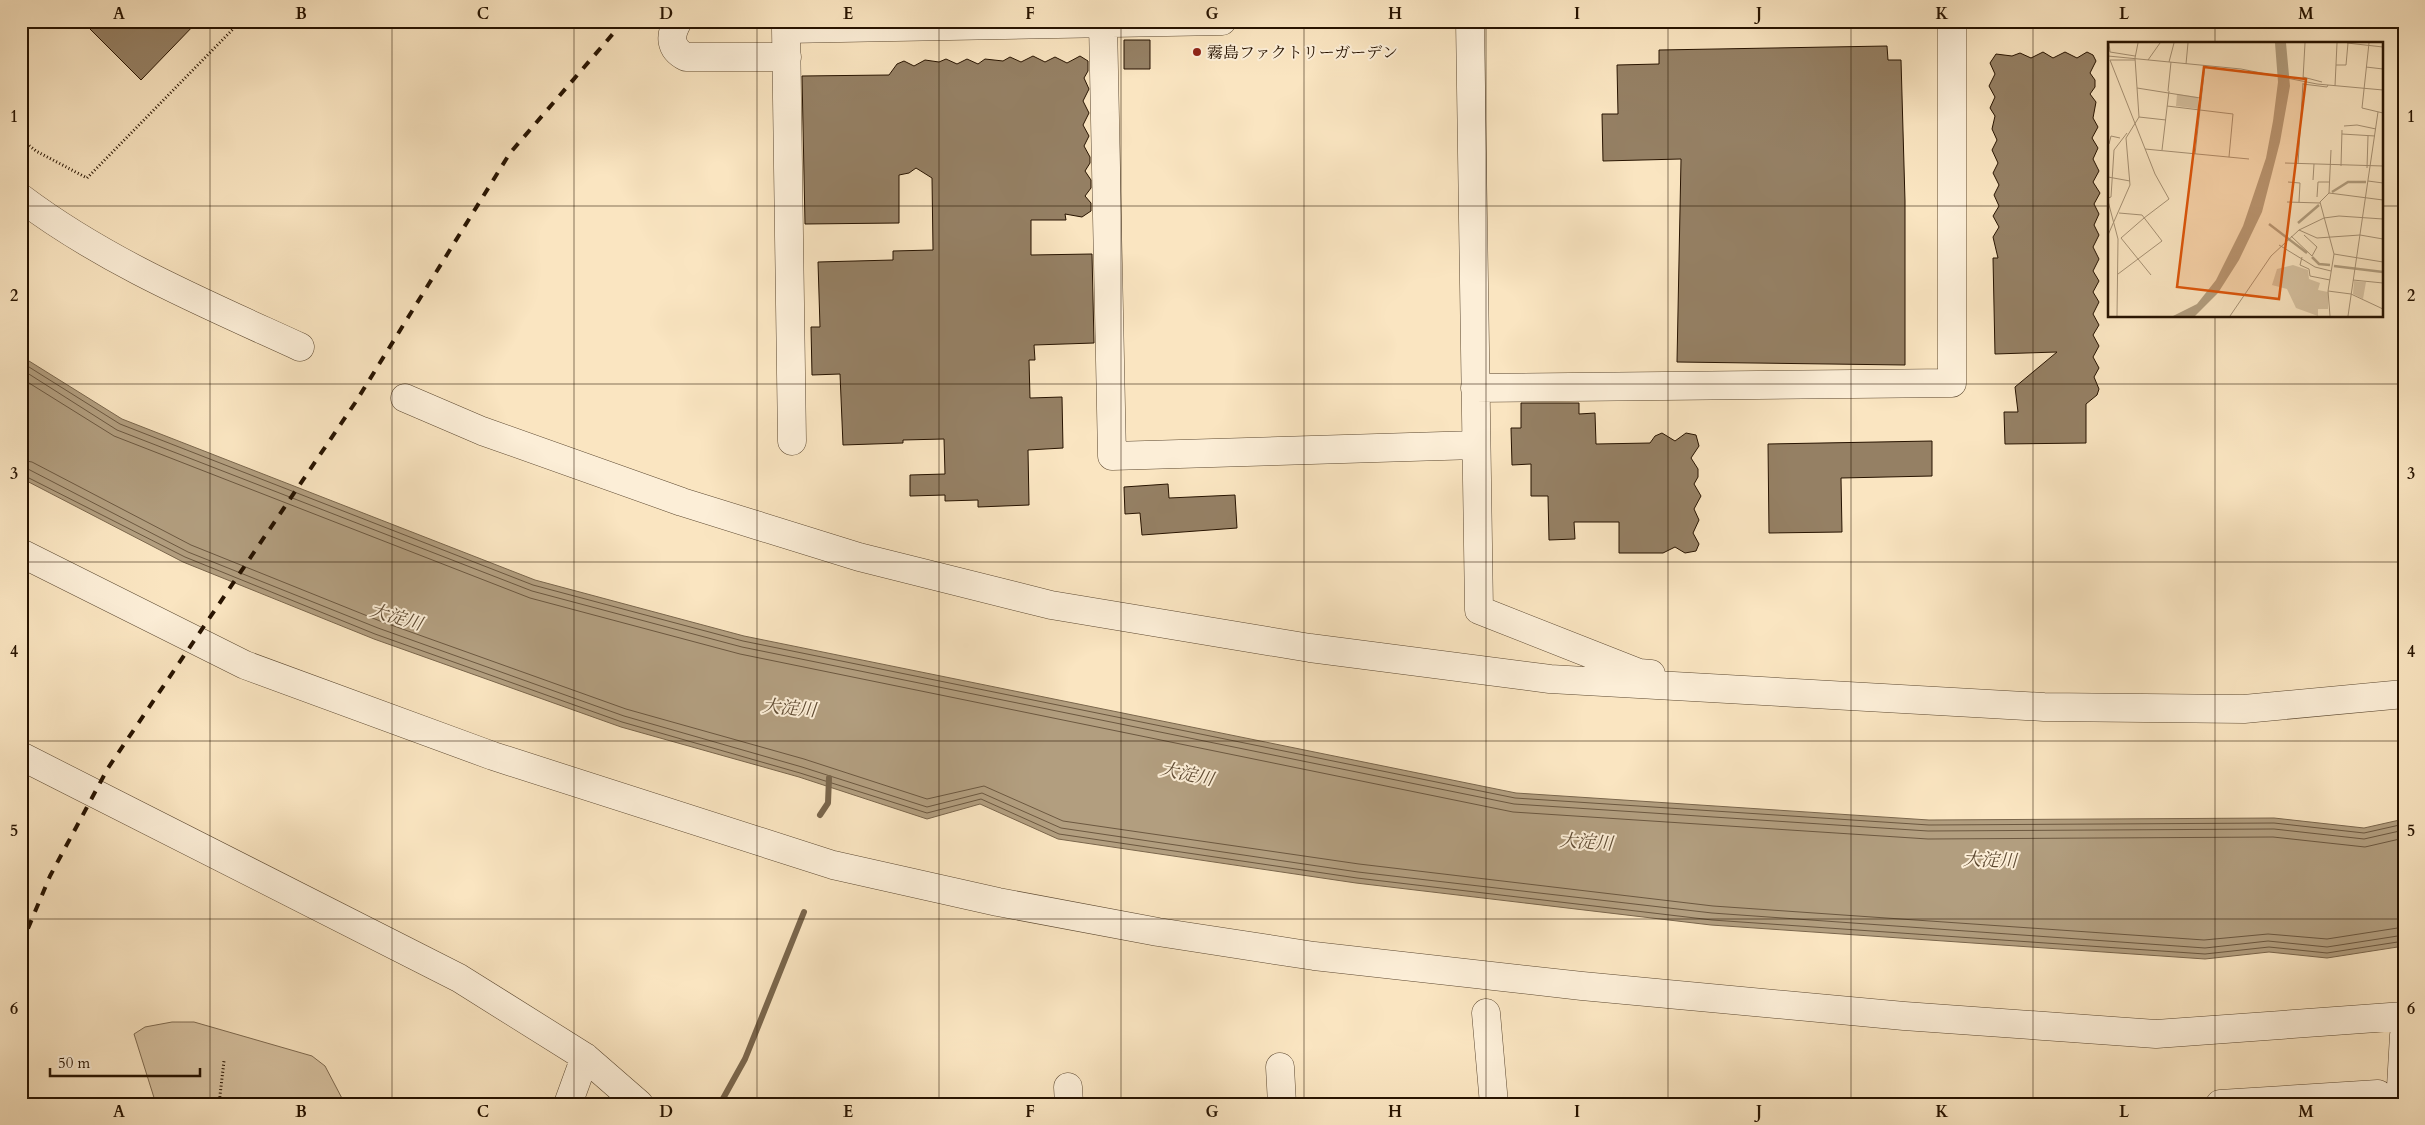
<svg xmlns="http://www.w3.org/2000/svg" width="2425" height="1125" viewBox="0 0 2425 1125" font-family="Cardo,'Noto Serif JP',serif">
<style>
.green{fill:#d6c1a0;stroke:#7e6a50}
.water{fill:#b29e7f;stroke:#7a664c}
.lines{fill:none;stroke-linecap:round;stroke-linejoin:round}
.shore{stroke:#6c5840;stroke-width:1}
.stream{stroke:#7a664c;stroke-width:6}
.building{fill:#958064;stroke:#271300}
.minor-casing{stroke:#5c4830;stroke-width:29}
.path{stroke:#271300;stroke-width:3;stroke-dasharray:1 2.5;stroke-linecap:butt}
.minor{stroke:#fceed7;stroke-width:28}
.rail{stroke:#271300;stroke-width:4;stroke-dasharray:9 9;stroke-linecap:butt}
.grid{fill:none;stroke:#271300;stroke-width:1;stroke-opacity:0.55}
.poi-dot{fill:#8f2418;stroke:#fceed7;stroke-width:2}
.labels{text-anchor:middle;stroke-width:4;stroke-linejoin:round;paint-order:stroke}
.poi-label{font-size:16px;fill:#271300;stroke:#fceed7;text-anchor:start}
.water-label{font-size:18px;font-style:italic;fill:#5f4b33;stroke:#fceed7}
.inset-river{fill:none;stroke:#b29e7f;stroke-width:2.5}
.inset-road{fill:none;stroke:#a69174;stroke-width:1}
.view{fill:#de560b;fill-opacity:0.15;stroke:#de560b;stroke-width:2.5}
.inset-edge{fill:none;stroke:#271300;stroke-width:2.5}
.neatline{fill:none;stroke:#271300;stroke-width:2}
.grid-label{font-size:16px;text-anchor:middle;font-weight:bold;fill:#271300}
</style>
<rect width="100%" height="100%" fill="#fae5c1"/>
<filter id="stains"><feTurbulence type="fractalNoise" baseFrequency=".004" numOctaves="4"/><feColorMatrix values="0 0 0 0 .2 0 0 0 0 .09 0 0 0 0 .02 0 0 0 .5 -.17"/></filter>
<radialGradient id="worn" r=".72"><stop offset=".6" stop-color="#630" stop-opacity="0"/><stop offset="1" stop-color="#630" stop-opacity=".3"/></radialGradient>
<!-- green -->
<path class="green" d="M172 1022H194L312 1056 325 1066 345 1104H156L134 1034 145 1027Z"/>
<!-- water -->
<path class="water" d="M21 356 122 419 535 580 744 636 1516 793 1929 820 2274 818 2364 828 2404 819V946L2327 958 2269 952 2205 959 1711 925 1356 883 1058 839 980 804 927 819 799 777 621 727 374 639 183 562 21 478Z"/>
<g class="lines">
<!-- shore -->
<path class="shore" d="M21 362 120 424 533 585 743 641 1515 798 1929 825 2274 823 2364 833 2404 824
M21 369 117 430 532 591 742 647 1514 804 1928 831 2274 829 2364 839 2404 830
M21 378 114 436 530 598 740 654 1513 812 1928 839 2273 837 2365 847 2404 838
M21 460 32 462 191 545 380 621 626 709 804 759 927 799 984 786 1063 821 1359 864 1713 906 2204 940 2268 934 2327 939 2404 927
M21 468 28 469 188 552 378 628 624 716 802 767 927 807 982 793 1061 828 1358 872 1712 913 2205 948 2268 941 2327 947 2404 935
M21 474 185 557 375 634 622 722 800 773 927 813 981 799 1059 834 1357 878 1712 920 2205 954 2269 947 2327 953 2404 941"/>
<!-- stream -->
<path class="stream" d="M820 815 828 803 829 778
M720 1104 745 1059 804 912"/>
</g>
<!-- building -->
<path class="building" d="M82 21H198L141 80Z
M1124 40H1150V69H1124Z
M1887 46 1888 60H1901L1905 201V365L1677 362 1681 159 1603 161 1602 114H1618L1617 65 1659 64V50Z
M2043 52 2053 58 2065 52 2077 58 2087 52 2093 55 2096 61 2090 73 2095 80V87L2090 94 2096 102 2093 118 2098 127 2092 138 2098 148 2093 159 2099 171 2093 182 2100 193 2094 204 2099 214 2094 225 2099 235 2093 247 2099 259 2093 271 2099 281 2093 292 2099 302 2093 314 2099 325 2093 335 2099 346 2093 357 2099 368 2094 377 2099 389 2097 395 2086 404V443L2005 444 2004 412H2018L2015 387 2057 352 1995 354 1993 258H1998L1993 237 1999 227 1993 216 1999 206 1994 195 1999 185 1993 173 1998 163 1992 150 1997 140 1992 129 1995 116 1990 108 1995 97 1989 86 1995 74 1990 63 1996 54 2012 56 2020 53 2031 58Z
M1033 56 1045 62 1055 57 1067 63 1080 56 1088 61V71L1084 78 1089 89 1083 101 1089 113 1083 125 1089 136 1084 146 1090 157V163L1085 171 1091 180V188L1085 196 1091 203V211L1082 217 1065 214 1066 220H1031V255L1092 254 1094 343 1034 345 1035 360H1029L1030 398 1062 397 1063 448 1028 450 1029 505 978 507V500L945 501V495L910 496V475L945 474 944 439 903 440V443L843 445 840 374 812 375 811 327H820L818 262 893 260V251L933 250 932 178 916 168 909 173 899 175V223L805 224 802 76 889 75 897 64 904 61 914 66 925 60 939 62 946 59 957 64 967 59 978 64 985 59 1003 61 1010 57 1021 62Z
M1521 403H1579V414L1595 413 1596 444 1650 443 1655 436 1662 433 1675 441 1686 433 1696 435 1699 446 1691 458 1698 469V477L1694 484 1701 496 1694 509 1699 520 1693 533 1699 544 1696 551 1685 553 1675 547 1663 553H1619V522H1574L1575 539 1549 540 1548 496H1531V464L1512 465 1511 428H1521Z
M1932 441V476L1841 478 1842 532 1769 533 1768 444Z
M1168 484 1169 498 1235 495 1237 528 1142 535 1140 513 1125 514 1124 487Z"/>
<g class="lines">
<!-- minor casing -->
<g class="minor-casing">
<path id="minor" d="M678 21C669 36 670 49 686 57H787
M1470 21 1479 610 1639 673 1651 674
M1103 23 1112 456 1476 445
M21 198C106 262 204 303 300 347
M1475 388 1952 383V21
M405 398 482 431 682 502 859 557 1051 605 1310 648 1550 679 2044 707 2244 709 2404 694
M792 441 786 29 1222 21
M21 553 245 665 493 756 833 865 998 902 1158 932 1314 956 1582 986 1904 1016 2156 1034 2404 1016
M21 756 459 978 585 1057 639 1104
M1486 1013 1494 1104
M1280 1067 1282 1104
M1068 1087 1069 1104
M568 1104 585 1057
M2220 1104 2378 1094
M2400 1104 2404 1035"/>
</g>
<!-- path -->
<path class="path" d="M21 139 36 151 87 178 241 21
M219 1104 224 1061"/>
<!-- minor -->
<use href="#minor" class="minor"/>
<!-- rail -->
<path class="rail" d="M21 945 50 876 108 768 355 403 510 153 624 21"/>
</g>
<!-- grid -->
<path class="grid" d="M210 21V1104M392 21V1104M574 21V1104M757 21V1104M939 21V1104M1121 21V1104M1304 21V1104M1486 21V1104M1668 21V1104M1851 21V1104M2033 21V1104M2215 21V44M21 206H2109M2381 206H2404M2215 316V1104M21 384H2404M21 562H2404M21 741H2404M21 919H2404"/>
<!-- markers -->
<circle class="poi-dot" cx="1197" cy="52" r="5"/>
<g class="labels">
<!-- poi labels -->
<g class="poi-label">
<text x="1207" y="58">霧島ファクトリーガーデン</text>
</g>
<!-- water labels -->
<g class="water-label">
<text transform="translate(396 617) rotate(16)" y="6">大淀川</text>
<text transform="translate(789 708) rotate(5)" y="6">大淀川</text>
<text transform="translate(1187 774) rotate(12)" y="6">大淀川</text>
<text transform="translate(1586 842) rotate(4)" y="6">大淀川</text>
<text transform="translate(1990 860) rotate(2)" y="6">大淀川</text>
</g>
</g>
<!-- overview -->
<g transform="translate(2108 42)">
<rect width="275" height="275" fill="#fae5c1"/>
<path d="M69 52 90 55V67L68 64ZM185 223 200 228 201 237 212 241 210 248 220 250V267H210V274L188 266 179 247 164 243 169 227ZM246 239 258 240 255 257 245 252Z" fill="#d6c1a0"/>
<path d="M167 1H178L182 44 172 100 154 170 131 218 110 251 87 274H65L89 262 108 238 135 184 158 116 165 79 170 40Z" fill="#b29e7f"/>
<path class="inset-river" d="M224 150 240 140H258M190 181 211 163M161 182 199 211M204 215 211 222 222 223M226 224 275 230"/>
<path class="inset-road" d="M1 1 2 10 27 14M239 1 275 5M261 1 254 66 275 71M0 14 133 27 209 42 275 48M27 18H2L47 132 61 157 36 176M40 18 52 1M61 20 66 1M78 22 80 1M228 23H238L240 1M258 25 275 27M195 35 214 40M195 37 197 1M195 42 219 45 220 43M227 44 229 1M29 46 92 56M60 49 63 20M59 64 125 72 121 115M31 75 58 78M236 84 249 83 268 87M234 92 267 94M1 102 3 94 12 96M37 107 141 117M54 108 61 49M87 112 97 23M177 121 275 124M190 122 195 41M233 124 234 88M259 126 260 94M0 135 22 139M205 138 206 122M260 139 275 141M180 140 192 141 191 160M221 151 275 158M209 155 210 140H222M0 156 3 155 6 108 19 91M0 159 10 197 9 274M179 160 212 161M36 176 13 196 43 233M191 188 209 196 252 193 275 197M0 193 22 143 18 96 31 75 27 16 30 1M183 194 204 214 209 205 196 193M171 203 207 225 223 229M226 212 275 220M194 215 192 223 201 227 202 234 222 238M10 232 54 199 34 173 11 171M245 238 275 241M220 249 243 252 275 267M122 274 163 214 191 188 216 176 231 174 275 177M222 274 220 249 226 212 212 160 221 151 223 108M240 274 270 70"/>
<path class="view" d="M96 25 198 37 171 257 69 245Z"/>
<rect width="275" height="275" class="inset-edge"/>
</g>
<!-- margin -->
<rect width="2425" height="1125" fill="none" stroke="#fae5c1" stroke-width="55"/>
<!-- scale -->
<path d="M50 1068v8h150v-8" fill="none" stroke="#271300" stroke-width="2.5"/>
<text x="58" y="1068" font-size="15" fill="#271300" stroke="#fceed7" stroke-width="4" paint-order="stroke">50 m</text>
<rect x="28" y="28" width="2370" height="1070" class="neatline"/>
<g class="grid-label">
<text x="119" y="19">A</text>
<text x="301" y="19">B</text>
<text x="483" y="19">C</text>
<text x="666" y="19">D</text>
<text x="848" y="19">E</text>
<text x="1030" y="19">F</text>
<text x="1212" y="19">G</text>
<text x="1395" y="19">H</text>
<text x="1577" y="19">I</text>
<text x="1759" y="19">J</text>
<text x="1942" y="19">K</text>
<text x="2124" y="19">L</text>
<text x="2306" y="19">M</text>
<text x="14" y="122">1</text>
<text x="2411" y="122">1</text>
<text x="14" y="301">2</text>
<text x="2411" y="301">2</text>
<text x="14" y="479">3</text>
<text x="2411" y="479">3</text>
<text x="14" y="657">4</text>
<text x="2411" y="657">4</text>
<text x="14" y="836">5</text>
<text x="2411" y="836">5</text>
<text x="14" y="1014">6</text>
<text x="2411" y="1014">6</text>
<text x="119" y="1117">A</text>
<text x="301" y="1117">B</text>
<text x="483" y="1117">C</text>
<text x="666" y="1117">D</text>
<text x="848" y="1117">E</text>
<text x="1030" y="1117">F</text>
<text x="1212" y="1117">G</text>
<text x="1395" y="1117">H</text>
<text x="1577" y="1117">I</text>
<text x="1759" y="1117">J</text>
<text x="1942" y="1117">K</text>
<text x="2124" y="1117">L</text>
<text x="2306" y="1117">M</text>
</g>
<rect width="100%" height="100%" filter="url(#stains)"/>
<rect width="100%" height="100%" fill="url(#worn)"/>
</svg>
